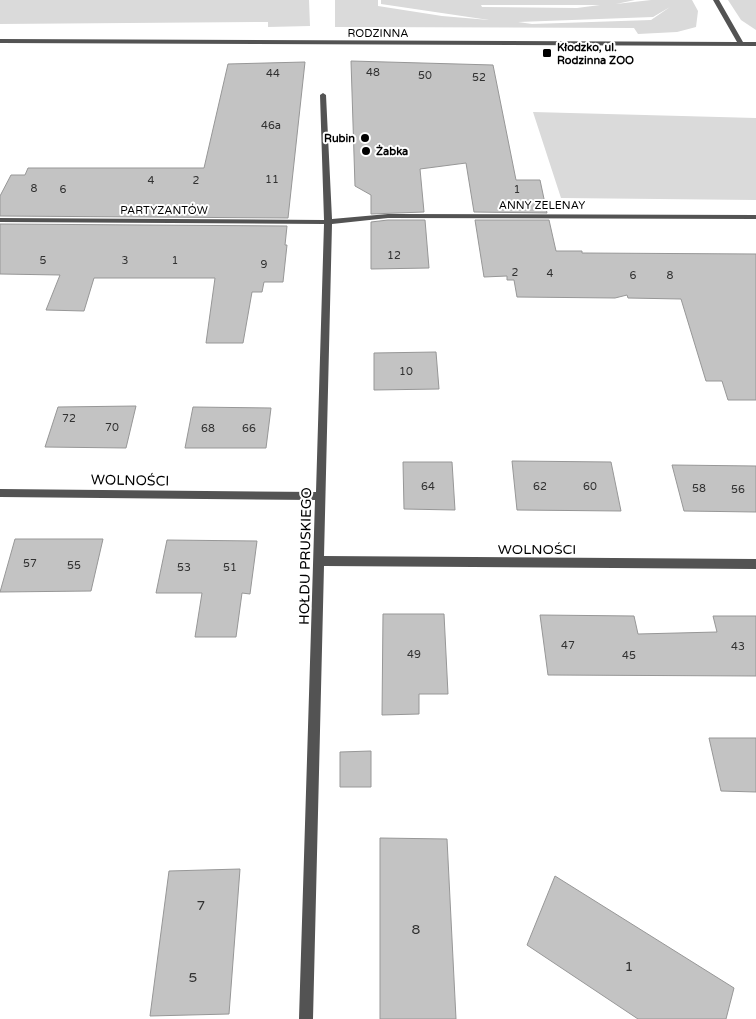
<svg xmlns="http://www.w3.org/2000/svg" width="756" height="1019" viewBox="0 0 756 1019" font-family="'Varela Round',sans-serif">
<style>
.green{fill:#dadada;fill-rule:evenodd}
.building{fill:#c3c3c3;stroke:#979797}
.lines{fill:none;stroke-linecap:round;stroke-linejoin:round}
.minor{fill:#535353;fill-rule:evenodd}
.poi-dot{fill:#000;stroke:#fff;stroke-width:2}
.labels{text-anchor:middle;stroke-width:4;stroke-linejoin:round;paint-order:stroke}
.far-street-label{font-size:11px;fill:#000;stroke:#fff}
.far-poi-label{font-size:11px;font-weight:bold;fill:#000;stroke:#fff;text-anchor:start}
.number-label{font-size:11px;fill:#313131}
.street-label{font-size:14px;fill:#000;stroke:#fff}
.near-number-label{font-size:14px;fill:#313131}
</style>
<rect width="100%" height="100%" fill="#fff"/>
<!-- green -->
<path class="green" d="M0 0H309L310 26 268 27V22L0 24Z
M335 0H378V6L442 16 489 20 381 4V0H635L616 4 651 0H692L698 11 696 27 677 32 638 34 634 28 335 27ZM481 5H600L577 8 482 7ZM670 7 651 20 532 24 518 22 653 17Z
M728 0H756V30L741 20Z
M533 112 756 118V200L561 198Z"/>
<!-- building -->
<path class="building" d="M351 61 493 65 516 180H540L547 213 474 212 466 163 420 169 424 212 371 214V195L355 186Z
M305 62 288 218 0 216V196L11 175H25L28 168H204L228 64Z
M388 220H425L429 268 371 269V222Z
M475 220H549L556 251H582V253L756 254V400H728L722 381H706L681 299 628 298 627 295 615 298 517 297 514 280H507V276L484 277Z
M0 224 287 226 285 245H287L283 282H264L262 292H252L243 343H206L215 278H94L84 311 46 310 60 275 0 274Z
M436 352 439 389 374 390V353Z
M136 406 126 448 45 447 58 407Z
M193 407 271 408 266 448H185Z
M512 461 611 462 621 511 517 510Z
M403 462H452L455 510 404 509Z
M672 465 756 466V512L684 511Z
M15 539H103L91 591 0 592Z
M167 540 257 541 250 594 242 593 236 637H195L202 593H156Z
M383 614H444L448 694H419V714L382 715Z
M540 615 634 616 638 634 717 632 713 616H756V676L548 675Z
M709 738H756V792L721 791Z
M371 751V787H340V752Z
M380 838 447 839 456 1019H380Z
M240 869 229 1014 150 1016 169 871Z
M555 876 734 988 726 1019H638L527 945Z"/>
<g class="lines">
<!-- minor -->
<path class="minor" d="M713 0H719L743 42H756V46L0 43V39L737 42Z
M323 93 326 95 332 219 388 214 756 215V219L388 218 332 224 324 556 756 559V569L324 566 313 1019H299L315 500 0 497V489L316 492 324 224 0 222V218L324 220 320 95Z"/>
</g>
<!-- markers -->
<g class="poi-dot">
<rect x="542" y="48" width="10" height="10" rx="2.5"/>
<circle cx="365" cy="138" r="5"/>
<circle cx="366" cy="151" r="5"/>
</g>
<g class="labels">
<!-- far-street labels -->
<g class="far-street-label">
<text x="378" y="37">RODZINNA</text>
<text x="542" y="209">ANNY ZELENAY</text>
<text x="164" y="214">PARTYZANTÓW</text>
</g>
<!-- far-poi labels -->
<g class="far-poi-label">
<text x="557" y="51">Kłodzko, ul.<tspan x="557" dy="13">Rodzinna ZOO</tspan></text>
<text x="355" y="142" text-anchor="end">Rubin</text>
<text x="376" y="155">Żabka</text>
</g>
<!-- number labels -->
<g class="number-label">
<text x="373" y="76">48</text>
<text x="273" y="77">44</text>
<text x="425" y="79">50</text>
<text x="479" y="81">52</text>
<text x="271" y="129">46a</text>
<text x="272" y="183">11</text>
<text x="151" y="184">4</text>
<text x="196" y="184">2</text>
<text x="34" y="192">8</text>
<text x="63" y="193">6</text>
<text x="517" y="193">1</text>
<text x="394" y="259">12</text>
<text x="43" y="264">5</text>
<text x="125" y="264">3</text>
<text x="175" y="264">1</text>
<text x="264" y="268">9</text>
<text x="515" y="276">2</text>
<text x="550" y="277">4</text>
<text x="633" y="279">6</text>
<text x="670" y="279">8</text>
<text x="406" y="375">10</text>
<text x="69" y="422">72</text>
<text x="112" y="431">70</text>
<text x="208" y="432">68</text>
<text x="249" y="432">66</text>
<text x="428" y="490">64</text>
<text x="540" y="490">62</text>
<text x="590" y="490">60</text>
<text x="699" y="492">58</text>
<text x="738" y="493">56</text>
<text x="30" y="567">57</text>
<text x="74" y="569">55</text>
<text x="184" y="571">53</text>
<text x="230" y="571">51</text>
<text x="568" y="649">47</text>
<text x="738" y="650">43</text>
<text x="414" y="658">49</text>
<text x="629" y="659">45</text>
</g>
<!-- street labels -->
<g class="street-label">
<text transform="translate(130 480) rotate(1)" y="5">WOLNOŚCI</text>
<text x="537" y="554">WOLNOŚCI</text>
<text transform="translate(305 556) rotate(-89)" y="5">HOŁDU PRUSKIEGO</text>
</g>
<!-- near-number labels -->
<g class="near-number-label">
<text x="201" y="910">7</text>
<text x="416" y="934">8</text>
<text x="629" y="971">1</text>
<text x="193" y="982">5</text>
</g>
</g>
</svg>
